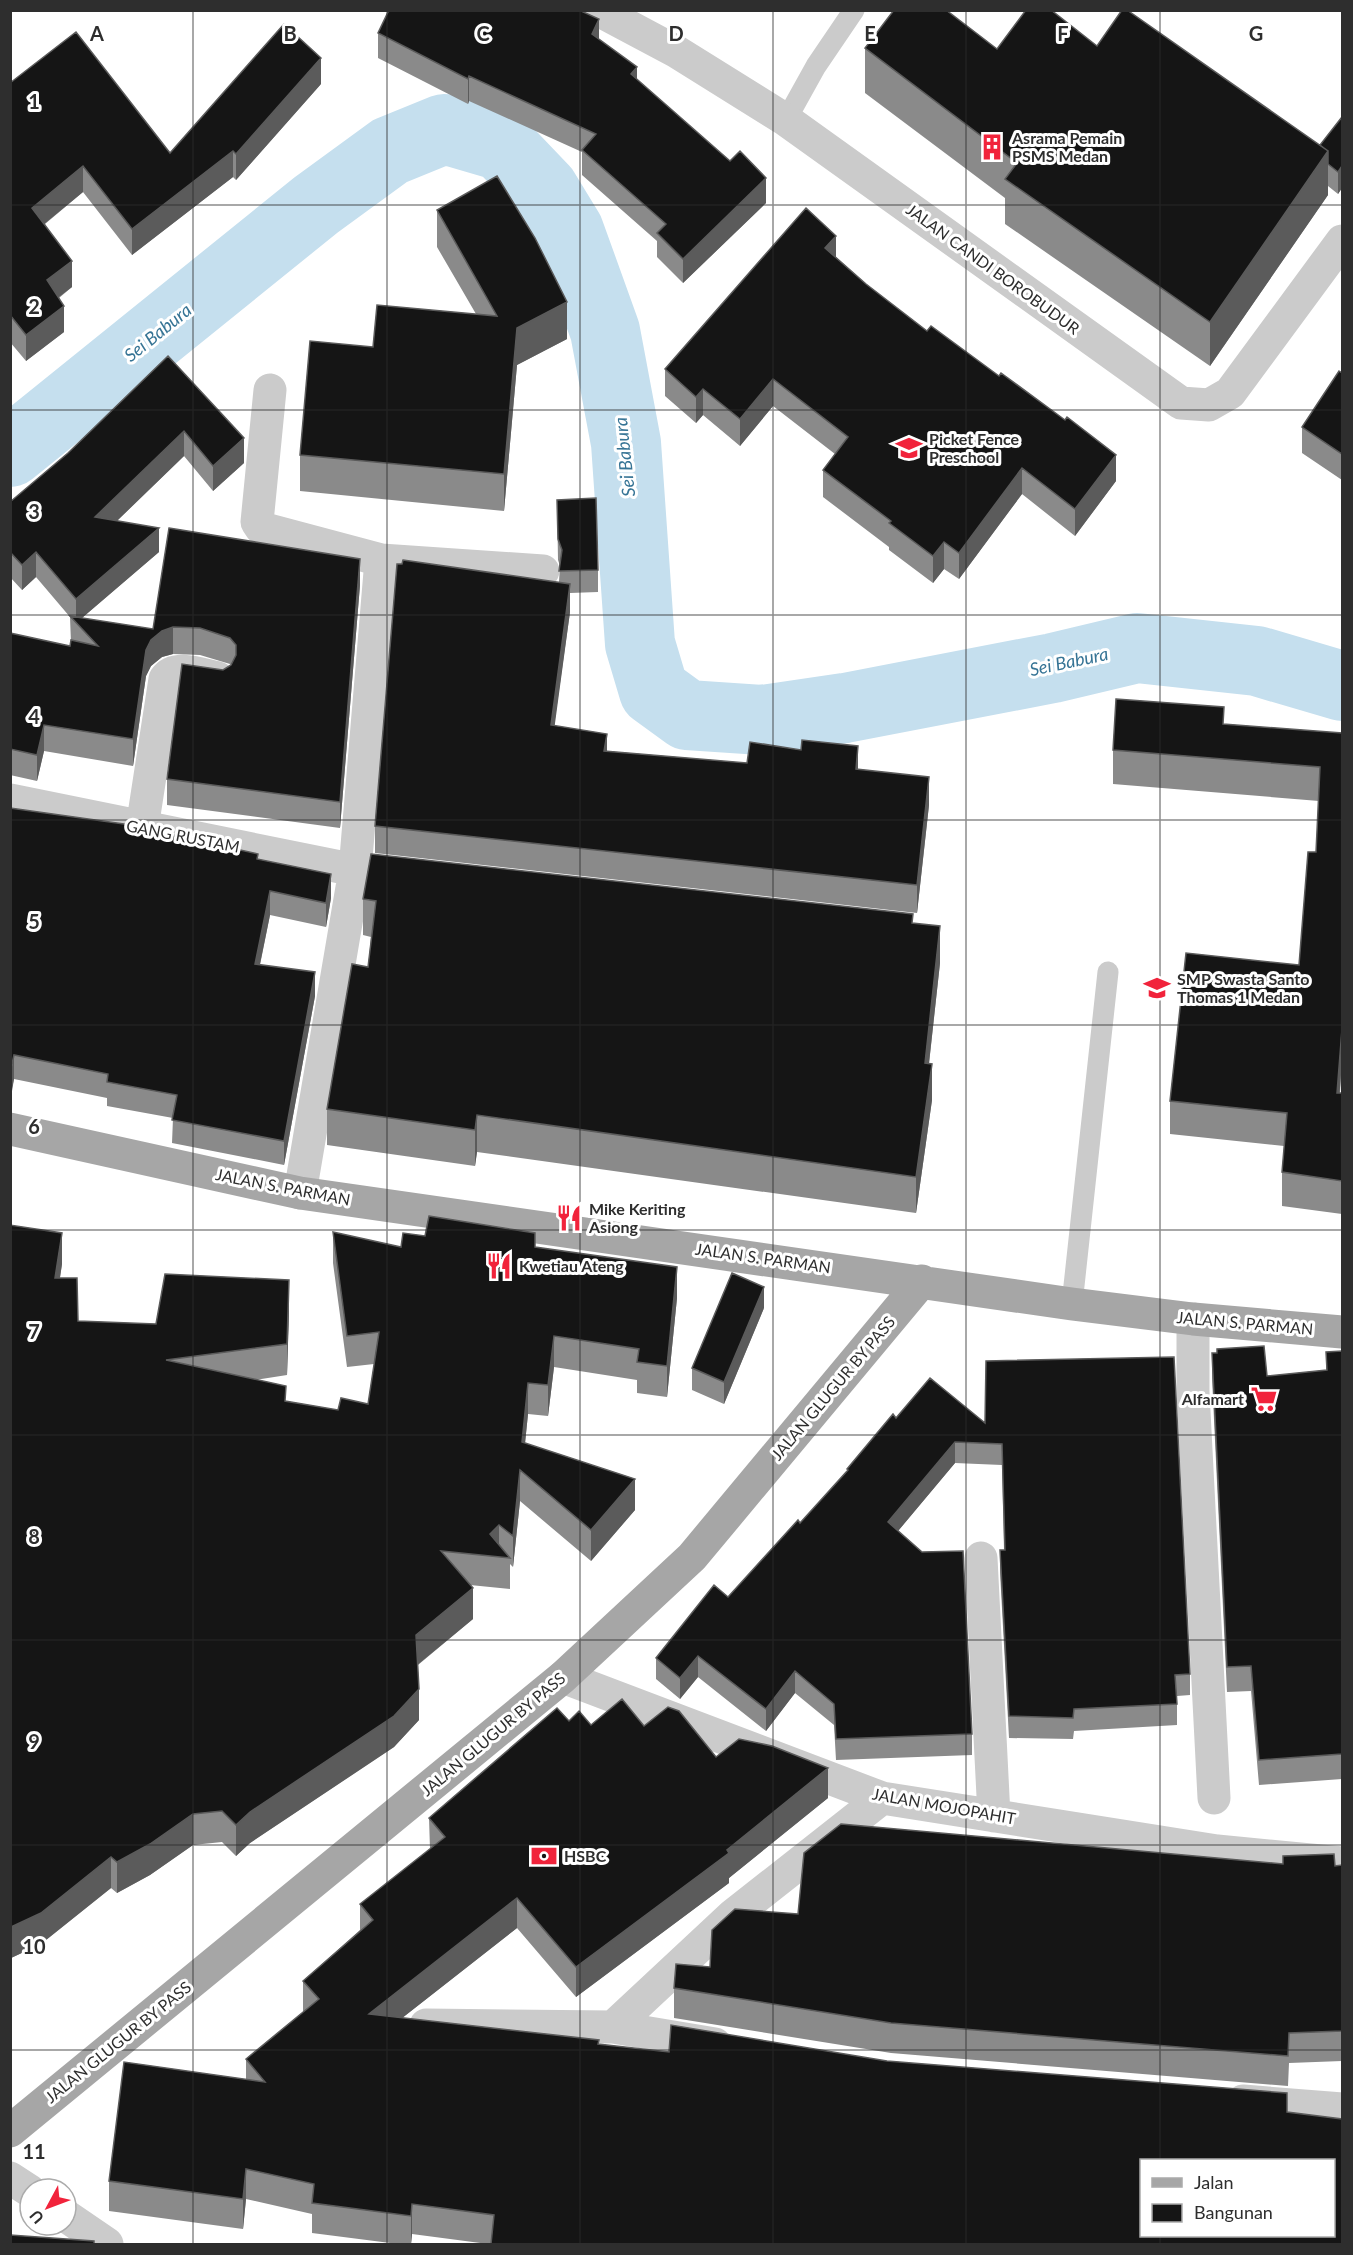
<svg xmlns="http://www.w3.org/2000/svg" width="1353" height="2255" viewBox="0 0 1353 2255" font-family="Lato,sans-serif">
<style>
.lines{fill:none;stroke-linecap:round;stroke-linejoin:round}
.river{stroke:#c5dfee;stroke-width:70}
.service{stroke:#cbcbcb;stroke-width:21}
.minor{stroke:#cbcbcb;stroke-width:33}
.primary{stroke:#a6a6a6;stroke-width:33}
.wall{fill:#8a8a8a}
.shaded-wall{fill:#5b5b5b}
.building{fill:#151515;stroke:#5b5b5b;stroke-width:1.5;fill-rule:evenodd}
.grid{fill:none;stroke:#2e2e2e;stroke-width:1.5;stroke-opacity:0.55}
.labels{text-anchor:middle;stroke-width:6;stroke-linejoin:round;paint-order:stroke}
.poi-label{font-size:16px;font-weight:bold;fill:#2e2e2e;stroke:#fff;text-anchor:start}
.street-label{font-size:16px;fill:#2e2e2e;stroke:#fff}
.water-label{font-size:18px;font-style:italic;fill:#367495;stroke:#fff}
.grid-label{font-size:20px;text-anchor:middle;font-weight:bold;fill:#2e2e2e;stroke:#fff;stroke-width:6;stroke-linejoin:round;paint-order:stroke}
</style>
<rect width="100%" height="100%" fill="#fff"/>
<g class="lines">
<!-- river -->
<path class="river" d="M10 452 316 205 390 151 444 129 502 146 544 190 569 231 605 331 626 443 640 644 654 691 687 715 762 720 845 708 1053 668 1137 648 1257 661 1342 686"/>
<!-- service -->
<path class="service" d="M786 120 816 66 854 10
M1072 1304 1108 972"/>
<!-- minor -->
<path class="minor" d="M598 10 677 52 786 120 1181 403 1209 405 1230 393 1342 241
M270 390 257 522 261 528 381 560 543 571
M10 800 355 870 412 876
M142 828 165 679C175 664 202 675 218 678
M300 1193 355 870 381 560
M1193 1319V1392L1214 1798
M981 1558 994 1816
M563 1677 882 1798 1217 1851 1342 1863
M426 2025 613 2027 715 2044
M613 2027 732 1916 882 1798
M1243 2101 1342 2109
M10 2178 30 2191
M66 2216 107 2244"/>
<!-- primary -->
<path class="primary" d="M10 1129 300 1193 1072 1304 1193 1319 1342 1332
M10 2131 563 1677 692 1557 922 1281"/>
</g>
<!-- wall -->
<path class="wall" d="M378 33 599 39 637 80 766 203 683 283 657 257V241L582 175V152L469 101 468 104 378 58Z
M865 48 997 49 1320 145 1342 117V188L1338 194 1328 186V195L1210 366 1005 224V198L865 93Z
M10 83 170 153 321 84 236 180 233 177 132 255 83 192 45 224 72 287 59 298 64 332 26 361 10 342Z
M437 210 567 339 517 365 504 511 300 491V455L373 347 476 314 437 247Z
M836 257 866 284 1116 481 1075 536 1022 494 959 579 944 569 933 583 889 550V547L823 497V470L835 454 773 406 740 446 703 415 696 423 665 396V369Z
M168 356 244 463 213 491 184 456 117 521 159 552 82 618 153 629 360 585 340 828 167 805V779L223 670 231 665 230 664 200 655 173 654 162 657 151 666 146 676 133 766 44 751 37 781 10 775V633L70 646 71 643 70 617 36 577 22 590 10 577V502L68 453Z
M1342 373V480L1302 453V427Z
M557 500 598 570V592L570 593V612L554 726 607 751 747 763 858 770 929 805 917 913 375 853V826L559 582 560 566 558 560Z
M1224 724 1342 733V1062L1340 1093H1342V1214L1282 1206V1172L1284 1146 1170 1134V1101L1299 965 1316 852 1319 801 1113 784V750Z
M10 808 258 859 331 898 326 927 270 915 260 965 315 996 284 1165 172 1143 173 1118 107 1106V1098L14 1079 10 1097Z
M363 899 913 923 940 963 929 1064 932 1100 916 1213 477 1152 475 1166 327 1145V1109L368 967 371 937 363 935Z
M10 1225 62 1264 60 1278 78 1321 156 1324 289 1311 287 1375 255 1380 286 1401 338 1410 368 1404 374 1364 347 1367 333 1263V1232L401 1247 425 1236 535 1247 677 1298 667 1397 637 1393V1380L554 1367 548 1416 528 1414 525 1443 635 1510 591 1561 520 1501 513 1567 510 1564V1589L470 1585 473 1619 418 1665 419 1720 394 1747 250 1843 236 1856 222 1842 193 1845 150 1875 117 1893 111 1888 41 1944 11 1958Z
M764 1308 724 1404 692 1390V1368Z
M1342 1351V1779L1259 1785 1251 1691 1227 1692 1212 1378V1353L1267 1376 1326 1370V1352Z
M896 1418 985 1423 1190 1674V1695L1177 1696V1725L1074 1731 1073 1739 1009 1738 1000 1572V1550H1004L1002 1465 955 1463 898 1531 972 1734V1755L836 1760 834 1725 795 1693 766 1731 698 1677 680 1699 656 1679V1658L728 1597 800 1523 847 1472V1469Z
M569 1721 591 1725 644 1726 716 1757 828 1798 729 1878V1883L576 1997 517 1928 402 2018 599 2044 669 2052 887 2061 1287 2112 1342 2244H488L412 2234 411 2244H398L312 2233V2214L246 2199 243 2229 109 2211V2181L246 2080V2059L303 2012V1981L360 1930V1904L430 1849 429 1818Z
M1283 1864 1342 1865V2061L1289 2063 1288 2086 891 2053 674 2018V1988L798 1914Z"/>
<!-- shaded-wall -->
<path class="shaded-wall" d="M599 19V44L592 34Z
M321 58V84L236 180V154Z
M637 67V91L631 74Z
M469 76V101L468 104V79Z
M233 151V177L132 255V229Z
M1328 151V195L1210 366V322Z
M83 166V192L32 234V208Z
M1342 166V188L1338 194V172Z
M766 178V203L683 283V259Z
M836 236V262L825 248Z
M72 261V287L47 306V280Z
M567 302V339L517 365 504 511V474L517 328Z
M64 306V332L26 361V335Z
M773 379V406L740 446V419Z
M703 389V415L696 423V397Z
M184 431V456L95 542V517Z
M244 438V463L213 491V466Z
M1116 455V481L1075 536V509Z
M1022 468V494L959 579V553Z
M159 528V552L76 623V599Z
M944 542V569L933 583V556Z
M36 552V577L22 590V565Z
M360 559V585L340 828V802Z
M570 584V612L551 753V725Z
M173 627V654L162 657 151 666 146 676 133 766V739L146 650 151 640 162 631Z
M44 725V751L37 781V755Z
M607 734V762L604 751Z
M858 746V774L856 769Z
M929 777V805L917 913V885Z
M331 874V898L326 927V903Z
M270 891V915L255 988V964Z
M940 926V963L925 1099V1063Z
M315 972V996L284 1165V1141Z
M1342 1029V1062L1337 1126V1093Z
M14 1055V1079L11 1097V1073Z
M932 1064V1100L916 1213V1177Z
M477 1115V1152L475 1166V1130Z
M62 1233V1264L55 1309V1278Z
M677 1267V1298L667 1397V1366Z
M289 1280V1311L287 1375V1344Z
M764 1287V1308L724 1404V1382Z
M554 1336V1367L548 1416V1385Z
M528 1383V1414L522 1473V1442Z
M955 1442V1463L888 1543V1522Z
M520 1470V1501L513 1567V1536Z
M635 1479V1510L591 1561V1530Z
M499 1525V1556L490 1534Z
M473 1588V1619L416 1666V1635Z
M698 1656V1677L680 1699V1678Z
M795 1671V1693L766 1731V1709Z
M419 1689V1720L394 1747 250 1843 236 1856V1825L250 1812Z
M828 1768V1798L729 1878V1883L576 1997V1967L727 1850Z
M193 1814V1845L150 1875 117 1893V1862Z
M111 1857V1888L41 1944 11 1958V1927Z
M517 1898V1928L369 2044V2014Z
M246 2169V2199L243 2229V2199Z
M412 2204V2234L411 2244V2216Z"/>
<!-- building -->
<path class="building" d="M389 10H579L599 19 592 34 637 67 631 74 730 161 740 151 766 178 683 259 657 233 666 224 582 150 596 134 469 76 468 79 378 33Z
M894 10H946L997 49 1026 10H1051L1097 46 1122 10H1127L1328 151 1210 322 1005 179 1017 163 865 48Z
M284 24 321 58 236 154 233 151 132 229 83 166 32 208 72 261 47 280 64 306 26 335 10 315V83L76 32 170 153Z
M1342 117V166L1338 172 1328 164V151L1320 145Z
M497 176 535 238 567 302 517 328 504 474 300 455 310 341 373 347 377 305 497 316 437 210Z
M806 208 836 236 825 248 866 284 927 331 931 326 999 376 1001 373 1065 420 1067 417 1116 455 1075 509 1022 468 959 553 944 542 933 556 889 523 891 521 823 470 848 437 773 379 740 419 703 389 696 397 665 369Z
M168 356 244 438 213 466 184 431 95 517 159 528 76 599 36 552 22 565 10 552V502L68 453Z
M1339 371 1342 373V454L1302 427Z
M596 498 598 570 559 571 562 550 558 539 557 500Z
M169 528 360 559 340 802 167 779 182 664 223 670 231 665 236 655V645L230 638 200 628 173 627 162 631 151 640 146 650 133 739 44 725 37 755 10 749V633L70 646 71 640 98 646 70 616 153 629Z
M403 560 570 584 551 725 607 734 604 751 747 763 750 742 801 750 802 740 858 746 856 769 929 777 917 885 375 826 397 564H402Z
M1116 699 1224 707 1223 724 1342 733V1029L1337 1093H1342V1181L1282 1172 1287 1113 1170 1101 1186 953 1299 965 1308 852H1316L1320 767 1113 750Z
M10 808 124 824 258 854 257 859 331 874 326 903 270 891 255 964 315 972 284 1141 172 1120 177 1095 107 1082 108 1074 14 1055 10 1073Z
M371 854 913 914 912 923 940 926 925 1063 932 1064 916 1177 477 1115 475 1130 327 1109 352 964 368 967 376 901 363 899Z
M429 1216 535 1233V1247L677 1267 667 1366 637 1362 639 1349 554 1336 548 1385 528 1383 522 1442 635 1479 591 1530 520 1470 513 1536 499 1525 490 1534 510 1558 441 1551 473 1588 416 1635 419 1689 394 1716 250 1812 236 1825 222 1811 193 1814 150 1844 117 1862 111 1857 41 1913 11 1927 10 1225 62 1233 55 1278H77L78 1321 156 1324 165 1274 289 1280 287 1344 166 1360 286 1386 285 1401 338 1410 341 1398 368 1404 379 1332 347 1336 333 1232 401 1247 403 1233 425 1236Z
M732 1273 764 1287 724 1382 692 1368Z
M1264 1346 1267 1376 1327 1370 1326 1352 1342 1351V1754L1259 1760 1251 1666 1227 1667 1212 1353H1217V1349Z
M1174 1357 1190 1674 1175 1675 1177 1704 1074 1709 1073 1718 1009 1716 1000 1550H1005L1002 1444 955 1442 888 1522 922 1552 963 1551 972 1734 836 1739 834 1704 795 1671 766 1709 698 1656 680 1678 656 1658 714 1585 728 1597 798 1520 800 1523 848 1470 847 1469 893 1414 896 1418 930 1378 985 1423 986 1361Z
M622 1699 644 1726 668 1707 679 1711 716 1757 739 1739 772 1746 828 1768 727 1850 729 1853 576 1967 517 1898 369 2014 599 2040 598 2044 669 2052 671 2025 887 2061 1287 2093V2112L1342 2119V2244H491L494 2215 412 2204 411 2216 312 2203 314 2184 246 2169 243 2199 109 2181 124 2062 265 2082 246 2059 319 1999 303 1981 373 1920 360 1904 445 1837 429 1818 557 1708 569 1721 579 1711 591 1725ZM1142 2160H1334V2235H1142Z
M841 1824 1283 1864V1856L1334 1854 1335 1866 1342 1865V2031L1289 2033 1288 2056 891 2023 674 1988 676 1964 710 1967 712 1930 735 1909 798 1914 804 1853Z
M10 2235 94 2241V2244H10Z"/>
<!-- grid -->
<path class="grid" d="M193 10V2244M387 10V2244M580 10V2244M773 10V2244M966 10V2244M1160 10V2160M10 205H1342M10 410H1342M10 615H1342M10 820H1342M10 1025H1342M10 1230H1342M10 1435H1342M10 1640H1342M10 1845H1342M10 2050H1342M1160 2236V2244"/>
<!-- icons -->
<defs>
<g id="building-bare" transform="scale(2.07)"><path d="M-4-6H4V6H1V3H-1V6H-4ZM-2.5-4.3h1.7v1.8h-1.7ZM.8-4.3h1.7v1.8H.8ZM-2.5-1h1.7V.8h-1.7ZM.8-1h1.7V.8H.8Z" fill="#f1233b" stroke="#fff" stroke-width="2.5" paint-order="stroke"/></g>
<g id="school-bare" transform="scale(2.07)"><path d="M0-5L7-2L0 1L-7-2ZM-4 1L0 2.5L4 1V4Q0 6-4 4Z" fill="#f1233b" stroke="#fff" stroke-width="2.5" paint-order="stroke"/></g>
<g id="restaurant-bare" transform="scale(2.07)"><path d="M-5-6h1v4h1v-4h1v4h1v-4h1v5L-1.5 .5V6h-2V.5L-5-1ZM5-6V6H3V1.5H1.5Q1.5-4 5-6Z" fill="#f1233b" stroke="#fff" stroke-width="2.5" paint-order="stroke"/></g>
<g id="supermarket-bare" transform="scale(2.07)"><path d="M-6-5.5h2.5l.6 2H6L4.5 2H-2.5L-4.4-4H-6ZM-1.5 3.2a1.3 1.3 0 1 0 .1 0ZM3 3.2a1.3 1.3 0 1 0 .1 0Z" fill="#f1233b" stroke="#fff" stroke-width="2.5" paint-order="stroke"/></g>
<g id="bank-bare" transform="scale(2.07)"><path d="M-6-4H6V4H-6ZM0-2.3a2.3 2.3 0 1 0 0 4.6a2.3 2.3 0 1 0 0-4.6Z" fill="#f1233b" stroke="#fff" stroke-width="2.5" paint-order="stroke"/></g>
</defs>
<g fill-rule="evenodd">
<use href="#building-bare" x="992" y="147"/>
<use href="#school-bare" x="909" y="448"/>
<use href="#school-bare" x="1157" y="988"/>
<use href="#restaurant-bare" x="569" y="1218"/>
<use href="#restaurant-bare" x="499" y="1266"/>
<use href="#supermarket-bare" x="1264" y="1399"/>
<use href="#bank-bare" x="544" y="1856"/>
</g>
<g class="labels">
<!-- poi labels -->
<g class="poi-label">
<text x="1012" y="144">Asrama Pemain<tspan x="1012" dy="18">PSMS Medan</tspan></text>
<text x="929" y="445">Picket Fence<tspan x="929" dy="18">Preschool</tspan></text>
<text x="1177" y="985">SMP Swasta Santo<tspan x="1177" dy="18">Thomas 1 Medan</tspan></text>
<text x="589" y="1215">Mike Keriting<tspan x="589" dy="18">Asiong</tspan></text>
<text x="519" y="1272">Kwetiau Ateng</text>
<text x="1244" y="1405" text-anchor="end">Alfamart</text>
<text x="564" y="1862">HSBC</text>
</g>
<!-- street labels -->
<g class="street-label">
<text transform="translate(993 269) rotate(36)" y="6">JALAN CANDI BOROBUDUR</text>
<text transform="translate(183 836) rotate(11)" y="6">GANG RUSTAM</text>
<text transform="translate(283 1187) rotate(11)" y="6">JALAN S. PARMAN</text>
<text transform="translate(763 1258) rotate(8)" y="6">JALAN S. PARMAN</text>
<text transform="translate(1245 1323) rotate(5)" y="6">JALAN S. PARMAN</text>
<text transform="translate(833 1388) rotate(-50)" y="6">JALAN GLUGUR BY PASS</text>
<text transform="translate(493 1734) rotate(-40)" y="6">JALAN GLUGUR BY PASS</text>
<text transform="translate(944 1806) rotate(10)" y="6">JALAN MOJOPAHIT</text>
<text transform="translate(118 2042) rotate(-39)" y="6">JALAN GLUGUR BY PASS</text>
</g>
<!-- water labels -->
<g class="water-label">
<text transform="translate(158 333) rotate(-39)" y="6">Sei Babura</text>
<text transform="translate(625 457) rotate(-96)" y="6">Sei Babura</text>
<text transform="translate(1069 662) rotate(-12)" y="6">Sei Babura</text>
</g>
</g>
<g class="grid-label">
<text x="97" y="41">A</text>
<text x="290" y="41">B</text>
<text x="483" y="41">C</text>
<text x="676" y="41">D</text>
<text x="870" y="41">E</text>
<text x="1063" y="41">F</text>
<text x="1256" y="41">G</text>
<text x="34" y="109">1</text>
<text x="34" y="314">2</text>
<text x="34" y="519">3</text>
<text x="34" y="724">4</text>
<text x="34" y="929">5</text>
<text x="34" y="1134">6</text>
<text x="34" y="1339">7</text>
<text x="34" y="1544">8</text>
<text x="34" y="1749">9</text>
<text x="34" y="1954">10</text>
<text x="34" y="2159">11</text>
</g>
<!-- border -->
<rect width="1353" height="2255" fill="none" stroke="#2e2e2e" stroke-width="24"/>
<!-- legend -->
<rect x="1140" y="2159" width="195" height="78" fill="#ffffff" stroke="#ababab" stroke-width="1.5"/>
<rect x="1152" y="2178" width="30" height="9" fill="#a6a6a6" stroke="#ababab" stroke-width="1.5"/>
<text x="1194" y="2189" font-size="18" fill="#2e2e2e">Jalan</text>
<rect x="1152" y="2204" width="30" height="18" fill="#151515" stroke="#ababab" stroke-width="1.5"/>
<text x="1194" y="2219" font-size="18" fill="#2e2e2e">Bangunan</text>
<!-- north arrow -->
<g transform="translate(48 2207) rotate(229)"><circle r="28" fill="#ffffff" stroke="#ababab" stroke-width="1.5"/>
<path d="M0-4.5L10 22L0 15L-10 22Z" fill="#f1233b"/>
<text y="-9" font-size="16" font-weight="bold" text-anchor="middle" fill="#2e2e2e">U</text>
</g>
</svg>
